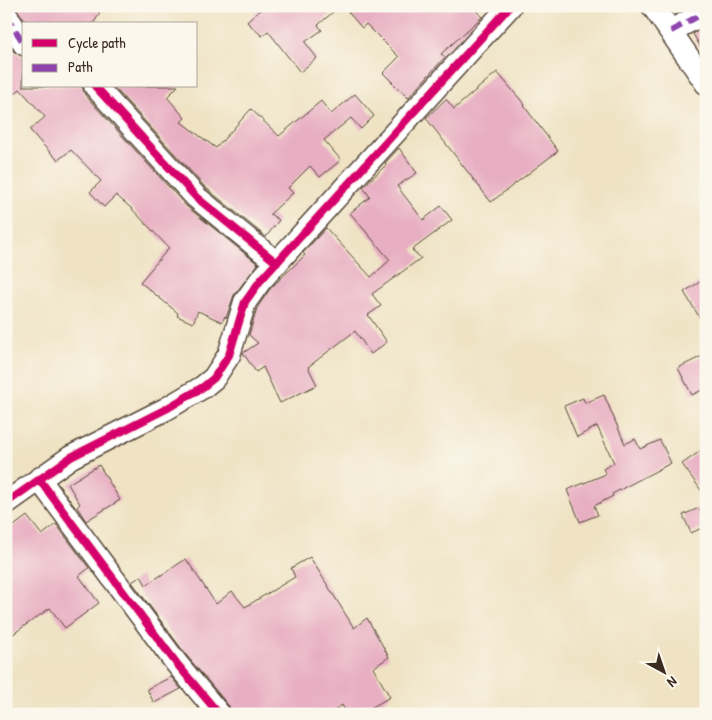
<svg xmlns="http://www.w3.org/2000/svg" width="712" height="720" viewBox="0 0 712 720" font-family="'Patrick Hand',sans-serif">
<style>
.building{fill:#e8afc3}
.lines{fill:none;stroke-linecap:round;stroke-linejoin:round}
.minor-casing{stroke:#564637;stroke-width:25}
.minor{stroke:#fff;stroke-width:22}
.quiet{stroke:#8e44ad;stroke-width:6;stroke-dasharray:12 6;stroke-linecap:butt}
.cycleway-casing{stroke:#fbf7ec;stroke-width:11}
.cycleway{stroke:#d6006c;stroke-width:8}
</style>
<rect width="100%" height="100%" fill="#fbf7ec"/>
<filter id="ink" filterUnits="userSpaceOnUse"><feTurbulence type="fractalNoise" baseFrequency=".02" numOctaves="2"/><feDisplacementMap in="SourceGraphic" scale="10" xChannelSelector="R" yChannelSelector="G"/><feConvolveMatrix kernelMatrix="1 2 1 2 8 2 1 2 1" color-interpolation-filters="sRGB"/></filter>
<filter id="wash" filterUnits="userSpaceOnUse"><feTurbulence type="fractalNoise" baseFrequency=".0096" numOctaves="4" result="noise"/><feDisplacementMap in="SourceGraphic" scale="20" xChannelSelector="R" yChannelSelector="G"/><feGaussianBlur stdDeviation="1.12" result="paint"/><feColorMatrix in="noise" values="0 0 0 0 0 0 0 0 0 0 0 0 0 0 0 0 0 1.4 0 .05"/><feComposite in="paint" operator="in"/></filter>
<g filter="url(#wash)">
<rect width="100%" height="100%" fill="#efe3c4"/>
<g id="blocks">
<!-- building -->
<path class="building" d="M15 6H90L100 13 93 24H27Z
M264 6H340L318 25 322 30 305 42 317 58 300 72 268 31 262 36 247 22Z
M343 6H472L482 17 441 54 445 57 408 98 383 73 399 57 366 24 362 28Z
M706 27V56L693 34Z
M6 40 13 51 24 57 23 86H82L85 95 186 206 258 264 234 295 226 318 225 316 222 322 198 311 193 323 177 316 178 313 140 282 169 248 131 208 116 195 104 207 90 192 101 181 71 150 58 160 42 144 30 130 45 117 20 89 6 101Z
M497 72 525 105 524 106 558 151 491 202 426 118 446 99 454 109Z
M113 86H178L167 97 185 118 181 122 216 148 251 109 279 136 321 101 331 114 355 94 374 116 361 129 351 118 324 140 341 160 320 177 310 166 288 188 293 193 270 214 279 220 266 237 205 187Z
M399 148 417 173 397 186 423 220 441 206 452 220 412 250 421 258 372 294 381 306 368 315 387 342 371 354 355 331 308 367 317 385 280 403 263 367 256 372 243 353 258 343 249 335 257 308 270 289 305 255 303 253 326 228 371 277 390 260 350 213 370 197 363 187 386 165 385 163Z
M706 278V328L684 292Z
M706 354V388L692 395 678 368Z
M604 395 625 444 635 439 640 449 660 440 671 463 612 494 613 496 594 506 598 515 580 522 567 490 606 474 603 469 614 463 597 426 577 437 564 406 583 398 585 403Z
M706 447V497L682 464Z
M99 465 120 500 86 521 77 507 80 504 68 484Z
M699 508 706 526 691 533 683 515Z
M27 516 42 535 56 524 89 568 79 576 99 603 65 628 50 608 6 639V532Z
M310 557 354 628 367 618 389 657 373 668 390 697 360 714H347L342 705 330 714H232L229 706 187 656 132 582 141 576 146 585 186 559 216 604 232 591 245 607 295 577 291 568Z
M171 677 181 689 154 703 147 689Z"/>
</g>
</g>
<g filter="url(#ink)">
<use href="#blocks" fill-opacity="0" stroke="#564637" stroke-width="1"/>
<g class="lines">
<!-- minor casing -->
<g class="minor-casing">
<path id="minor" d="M653 6 706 83
M6 15 24 44
M671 31 706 12
M95 86 196 197 277 263
M39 479 177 664 219 714
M6 503 71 457 166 409 203 387 214 378 229 355 245 302 260 281 510 6"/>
</g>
<!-- minor -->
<use href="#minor" class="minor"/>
<!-- quiet -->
<path class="quiet" d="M6 15 24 44
M671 31 706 12"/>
<!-- cycleway casing -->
<g class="cycleway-casing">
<path id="cycleway" d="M95 86 196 197 277 263
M39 479 177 664 219 714
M6 503 71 457 166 409 203 387 214 378 229 355 245 302 260 281 510 6"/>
</g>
<!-- cycleway -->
<use href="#cycleway" class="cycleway"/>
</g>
</g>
<!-- margin -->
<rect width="712" height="720" fill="none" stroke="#fbf7ec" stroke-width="25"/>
<!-- legend -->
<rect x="22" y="22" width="175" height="65" fill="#fbf7ec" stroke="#aea59a"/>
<rect x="32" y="39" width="25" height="8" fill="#d6006c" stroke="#aea59a"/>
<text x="68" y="48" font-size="15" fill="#3b2a1e">Cycle path</text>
<rect x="32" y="64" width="25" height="8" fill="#8e44ad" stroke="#aea59a"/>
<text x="68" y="72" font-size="15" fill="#3b2a1e">Path</text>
<!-- north arrow -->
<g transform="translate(664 672) rotate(140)" stroke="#fbf7ec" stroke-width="4" paint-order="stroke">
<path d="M0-4L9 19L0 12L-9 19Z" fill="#3b2a1e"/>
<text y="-8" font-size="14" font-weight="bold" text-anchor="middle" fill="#3b2a1e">N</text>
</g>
</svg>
